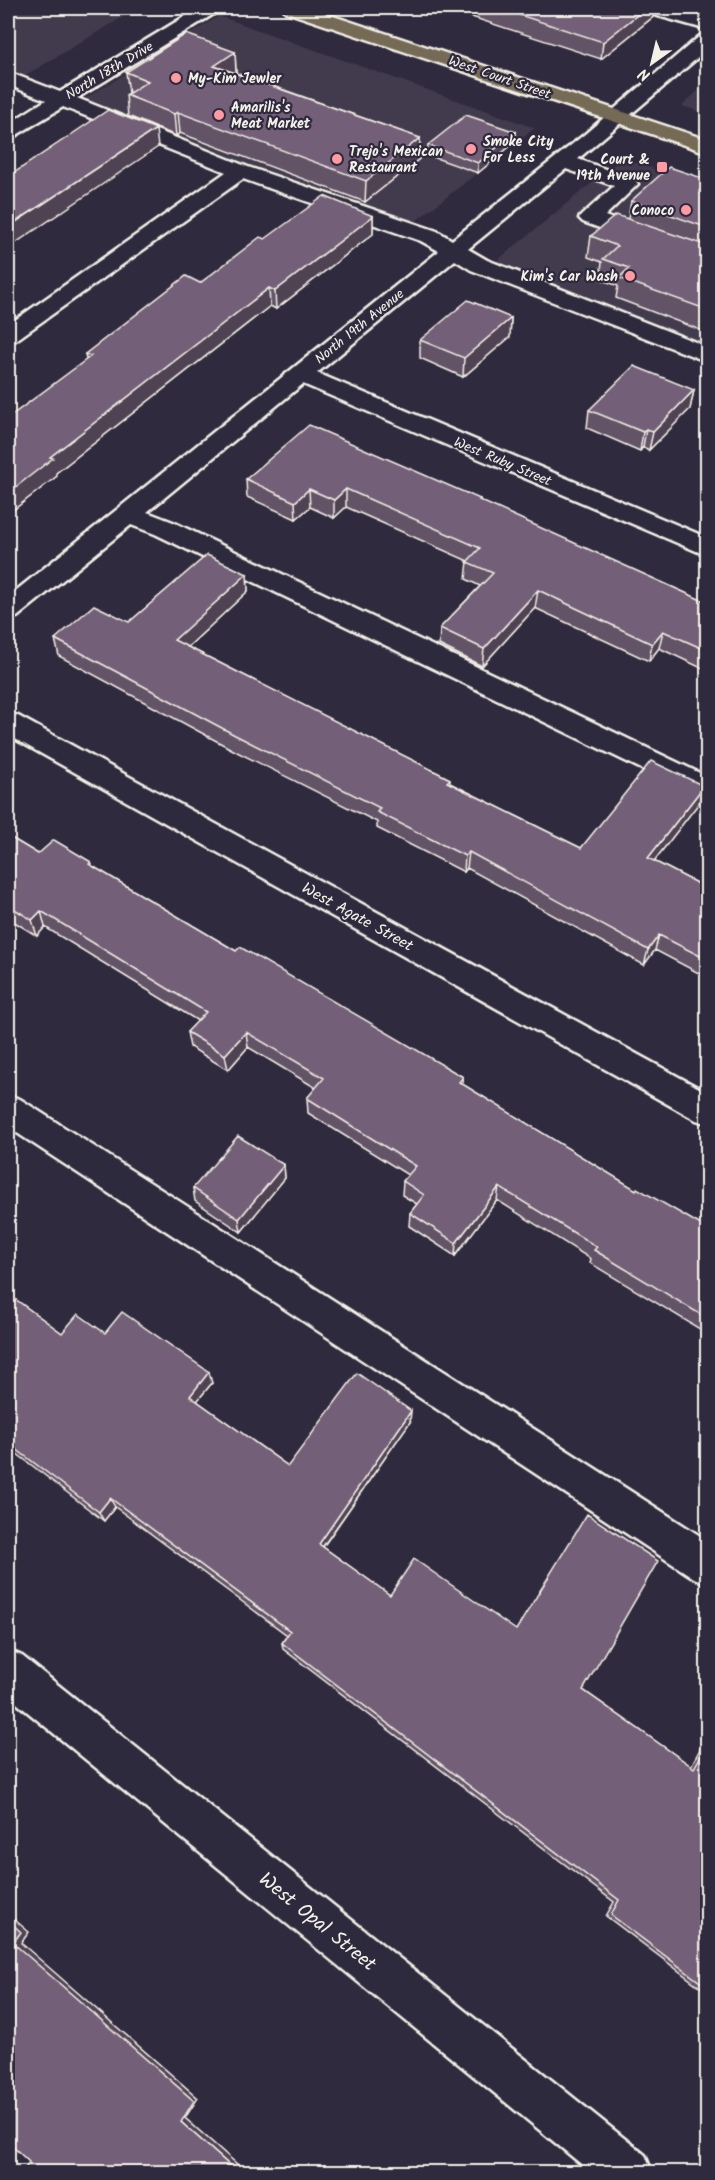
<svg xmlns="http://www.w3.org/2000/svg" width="715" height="2180" viewBox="0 0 715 2180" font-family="Kalam,sans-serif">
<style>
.built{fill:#433a4e}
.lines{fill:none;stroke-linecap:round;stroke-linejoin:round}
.minor-casing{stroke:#f4f1e8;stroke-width:5}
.major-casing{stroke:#f4f1e8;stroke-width:5}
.minor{fill:#2f2a3d;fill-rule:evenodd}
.major{fill:#746b55;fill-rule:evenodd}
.wall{fill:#635266;stroke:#f4f1e8;stroke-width:1.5}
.shaded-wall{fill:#504253;stroke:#f4f1e8;stroke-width:1.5}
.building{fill:#735f77;stroke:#f4f1e8;stroke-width:1.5}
.poi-dot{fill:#ff9aa2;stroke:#2f2a3d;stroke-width:2}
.labels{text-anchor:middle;stroke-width:4.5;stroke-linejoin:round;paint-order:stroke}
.far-street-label{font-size:14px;fill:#f4f1e8;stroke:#2f2a3d}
.far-poi-label{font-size:14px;font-weight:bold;fill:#f4f1e8;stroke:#2f2a3d;text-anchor:start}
.street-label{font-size:16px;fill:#f4f1e8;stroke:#2f2a3d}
.near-street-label{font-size:20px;fill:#f4f1e8;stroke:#2f2a3d}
</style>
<rect width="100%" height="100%" fill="#2f2a3d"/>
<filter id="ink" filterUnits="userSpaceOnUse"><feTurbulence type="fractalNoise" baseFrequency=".0167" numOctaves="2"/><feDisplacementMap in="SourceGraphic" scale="12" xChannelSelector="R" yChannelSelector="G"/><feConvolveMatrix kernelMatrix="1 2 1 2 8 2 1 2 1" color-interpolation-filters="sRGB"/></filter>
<g filter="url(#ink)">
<!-- built -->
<path class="built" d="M8 8H138L23 77 8 71Z
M219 16 535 128 403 231 78 103Z
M707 82V114L682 106Z
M622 158 707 187V348L493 264Z"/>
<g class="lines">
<!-- minor casing -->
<g class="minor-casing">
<path id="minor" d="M199 8H220L217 12 77 98 248 167 437 231 452 240 585 134 701 35 708 34V49L578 159 635 180 638 184 605 216 708 253V267L583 222 579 218 583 214 614 186 566 169 468 249 487 260 708 347V362L471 270 455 260 317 373 708 538V556L303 384 147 512 173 522 708 777V801L155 534 131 525 17 617 8 620V597L439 251 421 241 243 179 16 340 8 342V325L226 172 63 107 15 136 8 138V124L46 100 8 85V72L60 92Z
M641 8H668L708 19V30L644 12Z
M8 713 18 716 708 1093V1124L696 1120 8 735Z
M8 1095 20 1099 708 1541V1584L694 1578 8 1127Z
M8 1650 22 1656 645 2155 652 2172H591L8 1696Z"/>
</g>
<!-- major casing -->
<g class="major-casing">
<path id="major" d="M283 8H309L708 140V153L286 12Z"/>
</g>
<!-- minor -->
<use href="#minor" class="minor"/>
<!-- major -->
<use href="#major" class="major"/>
</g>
<!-- wall -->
<path class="wall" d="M444 8H654L653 17 601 59Z
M235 52 236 73 420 138 419 159 365 202 180 133 176 136 128 116 126 95 129 93 126 72Z
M516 132 515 142 478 173 427 155 428 145Z
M708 180V333L616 298 618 286 600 279 602 262 588 257 591 236 628 219 631 201Z
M373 216V234L276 309 270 306 56 473 57 476 8 514 86 360 85 354 200 283 265 239Z
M511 318 510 337 463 377 420 358V340Z
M694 390 690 409 649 450 643 447 640 451 587 428 589 410Z
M246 479 480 499V501L564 539 708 603V671L659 648 649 661 535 608 482 666 439 645 440 628 480 586 466 579 468 561 346 507 334 518 310 507 296 519 247 497Z
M247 574 248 591 188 647 450 779V783L581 848 704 786 699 803 654 861 708 889V978L655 950 644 965 467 868 464 872 377 828V822L237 752 59 656 55 639 129 622Z
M8 836 38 854 91 862 92 866 236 951 463 1077 462 1084 636 1190 708 1229V1334L590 1263 591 1259 497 1200 455 1256 409 1226 410 1213 417 1204 402 1195 403 1181 408 1175 308 1113 307 1098 316 1088 248 1047 228 1070 190 1047 187 1032 198 1021 45 927 37 936 8 918Z
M284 1165 285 1178 241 1232 195 1201 193 1188Z
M8 1294 62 1333H105L212 1383 197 1401 288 1466 410 1422 323 1547 390 1595 583 1690 691 1766 708 1734V1993L606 1916 614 1902 283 1649 282 1643 287 1635 115 1507 104 1521 8 1447Z"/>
<!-- shaded-wall -->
<path class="shaded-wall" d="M646 8H654L653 17 601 59 603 42Z
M235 52 236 73 214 66Z
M178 112 180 133 176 136 174 114Z
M156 129 158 147 8 248V227Z
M516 132 515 142 478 173V163Z
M420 138 419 159 365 202 366 181Z
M373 216V234L276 309 275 291Z
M269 288 270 306 56 473 57 476 8 514V493L50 457Z
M511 318 510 337 463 377 464 358Z
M694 390 690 409 649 450 653 432Z
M646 429 643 447 640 451 643 432Z
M309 489 310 507 296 519 295 502Z
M346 489V507L334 518V500Z
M247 574 248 591 176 658 174 640Z
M538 590 535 608 482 666 484 649Z
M663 631 659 648 649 661 652 644Z
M704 786 699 803 644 874 648 858Z
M469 852 467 868 464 872 465 856Z
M41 911 45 927 37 936 32 920Z
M659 935 655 950 644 965 648 950Z
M246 1032 248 1047 228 1070 225 1055Z
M284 1165 285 1178 241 1232 239 1219Z
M499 1187 497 1200 455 1256 456 1243Z
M209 1372 212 1383 193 1406 190 1396Z
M411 1411 410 1422 319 1552V1544Z
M110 1498 115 1507 104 1521 99 1512Z
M8 1914 29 1932 21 1943 198 2098 185 2118 246 2172H237L181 2122 13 1943 8 1920Z"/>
<!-- building -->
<path class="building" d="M498 8H646L603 42Z
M186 34 235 52 214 66 420 138 366 181 178 112 174 114 126 95 148 81 126 72Z
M108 110 156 129 8 227V177Z
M466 115 516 132 478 163 428 145Z
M669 167 708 180V228L631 201Z
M324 196 373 216 275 291 269 288 50 457 53 458 8 493V418L91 356 85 354 186 276 200 283 260 237 265 239Z
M616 215 708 246V310L619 278 629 268 603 259 617 246 591 236Z
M468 300 511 318 464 358 420 340Z
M634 366 694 390 653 432 646 429 643 432 589 410Z
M309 425 480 499 479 500 708 603V651L663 631 652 644 538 590 484 649 440 628 493 573 467 562 480 548 346 489 334 500 309 489 295 502 246 479Z
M207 555 247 574 174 640 450 779 447 782 581 848 651 761 704 786 648 858 708 889V960L659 935 648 950 469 852 465 856 377 812 380 808 235 735 55 639 94 605 129 622Z
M8 836 38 854 54 840 91 862 89 864 236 951 240 947 463 1077 459 1082 636 1190 637 1188 708 1229V1319L594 1250 597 1247 499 1187 456 1243 410 1213 424 1195 403 1181 416 1166 307 1098 324 1078 246 1032 225 1055 187 1032 206 1012 41 911 32 920 8 905Z
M238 1136 284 1165 239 1219 193 1188Z
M8 1294 62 1333 78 1314 105 1333 122 1312 209 1372 190 1396 288 1466 357 1373 411 1411 319 1544 390 1595 414 1559 516 1630 587 1514 658 1561 583 1690 694 1768 708 1743V1988L611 1915 619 1900 282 1643 290 1631 110 1498 99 1512 8 1443Z
M8 1920 21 1932 13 1943 194 2101 181 2122 237 2172H23L29 2162 8 2142Z"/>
</g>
<!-- markers -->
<g class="poi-dot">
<circle cx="176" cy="78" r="6"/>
<circle cx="219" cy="115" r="6"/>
<circle cx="471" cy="149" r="6"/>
<circle cx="337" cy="159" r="6"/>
<rect x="656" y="161" width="12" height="12" rx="3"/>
<circle cx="686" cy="210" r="6"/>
<circle cx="630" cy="276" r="6"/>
</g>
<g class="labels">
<!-- far-street labels -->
<g class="far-street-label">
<text transform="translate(109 70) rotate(-31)" y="5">North 18th Drive</text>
<text transform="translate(500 77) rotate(19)" y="5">West Court Street</text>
<text transform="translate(359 326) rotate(-39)" y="5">North 19th Avenue</text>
<text transform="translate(503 461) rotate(23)" y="5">West Ruby Street</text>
</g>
<!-- far-poi labels -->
<g class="far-poi-label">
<text x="188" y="83">My-Kim Jewler</text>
<text x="231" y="112">Amarilis's<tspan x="231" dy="16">Meat Market</tspan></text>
<text x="483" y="146">Smoke City<tspan x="483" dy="16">For Less</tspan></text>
<text x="349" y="156">Trejo's Mexican<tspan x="349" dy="16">Restaurant</tspan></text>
<text x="650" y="164" text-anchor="end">Court &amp;<tspan x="650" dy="16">19th Avenue</tspan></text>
<text x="674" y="215" text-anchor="end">Conoco</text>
<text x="618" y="281" text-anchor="end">Kim's Car Wash</text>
</g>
<!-- street labels -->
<g class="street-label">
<text transform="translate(358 916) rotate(29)" y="6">West Agate Street</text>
</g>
<!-- near-street labels -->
<g class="near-street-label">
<text transform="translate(318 1921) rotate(39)" y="7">West Opal Street</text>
</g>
</g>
<!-- margin -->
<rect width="715" height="2180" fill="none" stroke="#2f2a3d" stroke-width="30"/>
<rect x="15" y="15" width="685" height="2150" fill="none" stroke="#f4f1e8" stroke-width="2" filter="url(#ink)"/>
<!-- north arrow -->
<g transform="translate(652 63) rotate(214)" stroke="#2f2a3d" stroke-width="4.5" paint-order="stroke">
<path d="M0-4.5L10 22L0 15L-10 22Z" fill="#f4f1e8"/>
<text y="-9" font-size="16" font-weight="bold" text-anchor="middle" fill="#f4f1e8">N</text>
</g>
</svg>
